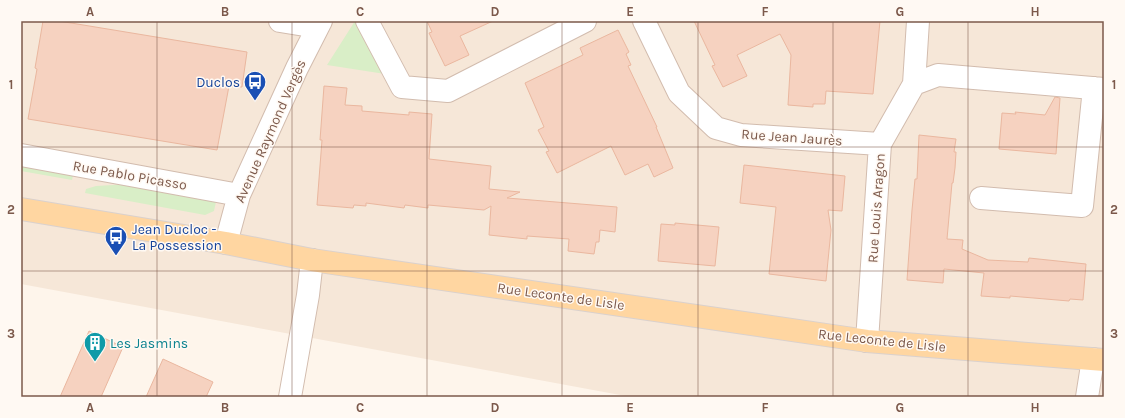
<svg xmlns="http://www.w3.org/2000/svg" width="1125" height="418" viewBox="0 0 1125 418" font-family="Karla,sans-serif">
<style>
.residential{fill:#f6e7d8}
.green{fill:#d9eec7}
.building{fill:#f6d2c0;stroke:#eab79f}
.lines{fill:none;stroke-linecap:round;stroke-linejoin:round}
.minor-casing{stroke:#d2bcae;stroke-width:24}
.primary-casing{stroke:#dad1cd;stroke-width:24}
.minor{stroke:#fff;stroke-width:22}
.primary{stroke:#ffd6a1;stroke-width:22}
.grid{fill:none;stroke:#7c594b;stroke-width:1;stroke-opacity:0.55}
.labels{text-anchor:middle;stroke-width:3;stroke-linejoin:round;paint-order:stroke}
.transit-label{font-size:14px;fill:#164399;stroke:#fff9f3;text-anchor:end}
.street-label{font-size:14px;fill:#7c594b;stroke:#fff9f3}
.culture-label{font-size:14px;fill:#0d838f;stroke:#fff9f3;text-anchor:start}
.neatline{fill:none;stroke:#7c594b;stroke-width:1.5}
.grid-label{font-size:13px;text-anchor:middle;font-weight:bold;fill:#7c594b}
</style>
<rect width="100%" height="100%" fill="#fef5eb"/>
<!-- residential -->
<path class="residential" d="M21 21H1104V397H631L21 284Z"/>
<!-- green -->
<path class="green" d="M355 21H356L385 74 327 65Z
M21 162 74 171 72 180 21 171Z
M147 183 217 197 214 211 205 215 85 193 86 189 96 186Z"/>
<!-- building -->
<path class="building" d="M43 21H59L247 52 242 87 229 86 217 150 28 119 37 69 35 68Z
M427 21H493L460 36 469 55 445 66 429 33 432 32Z
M694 21H880L873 94 826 91 825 104H813V107L788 105 791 55 780 34 737 55 747 76 723 87 712 66 715 65Z
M618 30 629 52 626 54 631 65 628 66 657 127H656L673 168 654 177 648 164 625 175 611 146 557 173 546 152 549 151 538 130 544 127 525 83 583 55 580 48Z
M324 86 347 88 345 105 362 106V111L409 115V112L432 114 429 159 491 166 489 189 520 192 507 198 617 207 615 232 600 230 599 242H596L594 254 568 251 569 239 527 236V239L489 235 491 206 484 210 428 205V208L405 205 404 208 366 203V206L354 205 353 208 317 205 322 140H320Z
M1055 97 1060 98 1056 154 999 149 1002 113 1016 114 1015 112 1045 115Z
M919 135 956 139 954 152H956L955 168 953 183H952L947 239 963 240 962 249 988 260 1028 262 1029 258 1086 264 1083 300 1070 299 1069 301 1010 296V298L981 296 984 273 944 269 943 283 907 280 912 210 915 179H917Z
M744 165 845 176 842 211 828 210 831 230 826 281 769 274 776 207 740 203Z
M675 223 719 227 715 266 658 261 661 224 675 225Z
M89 331 123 347 101 397H60Z
M163 359 213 382 206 397H146Z"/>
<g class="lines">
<!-- minor casing -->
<g class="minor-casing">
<path id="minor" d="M280 21 317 27
M367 21 402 87 448 91 585 21
M644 21 679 93 716 128 741 135 880 144
M914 84 918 21
M21 155 239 195
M981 198 1082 206 1094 88
M226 243 239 195 297 68 321 21
M867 341 880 144 914 84 938 75 1104 89
M290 397 308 295 312 260
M1087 397 1093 359"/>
</g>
<!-- primary casing -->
<g class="primary-casing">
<path id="primary" d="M21 209 226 243 312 260 867 341 1104 360"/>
</g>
<!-- minor -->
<use href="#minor" class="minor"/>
<!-- primary -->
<use href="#primary" class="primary"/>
</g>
<!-- grid -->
<path class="grid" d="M157 21V397M292 21V397M427 21V397M562 21V397M698 21V397M833 21V397M968 21V397M21 147H1104M21 271H1104"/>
<!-- icons -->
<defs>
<g id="bus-pin" transform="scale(1.15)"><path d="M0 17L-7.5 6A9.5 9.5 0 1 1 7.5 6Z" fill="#1a4fb4" stroke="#fff9f3"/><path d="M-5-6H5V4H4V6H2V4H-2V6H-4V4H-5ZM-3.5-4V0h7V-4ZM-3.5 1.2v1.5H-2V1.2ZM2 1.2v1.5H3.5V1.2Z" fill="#fff"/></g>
<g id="building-pin" transform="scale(1.15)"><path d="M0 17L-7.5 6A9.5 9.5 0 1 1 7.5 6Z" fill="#0f9aa8" stroke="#fff9f3"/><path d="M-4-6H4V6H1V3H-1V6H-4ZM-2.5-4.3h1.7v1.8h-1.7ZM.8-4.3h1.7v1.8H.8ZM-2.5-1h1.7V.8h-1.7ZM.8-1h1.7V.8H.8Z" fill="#fff"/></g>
</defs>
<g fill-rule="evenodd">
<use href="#bus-pin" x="255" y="82"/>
<use href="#bus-pin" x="116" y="237"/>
<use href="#building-pin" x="95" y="343"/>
</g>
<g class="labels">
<!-- transit labels -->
<g class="transit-label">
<text x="240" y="87">Duclos</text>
<text x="132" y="234" text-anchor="start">Jean Ducloc -<tspan x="132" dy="16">La Possession</tspan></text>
</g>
<!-- street labels -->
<g class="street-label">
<text transform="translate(270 131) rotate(-66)" y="5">Avenue Raymond Vergès</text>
<text transform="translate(792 137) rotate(4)" y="5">Rue Jean Jaurès</text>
<text transform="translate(130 175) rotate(10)" y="5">Rue Pablo Picasso</text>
<text transform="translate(876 208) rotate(-86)" y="5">Rue Louis Aragon</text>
<text transform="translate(561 296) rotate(8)" y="5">Rue Leconte de Lisle</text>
<text transform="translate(882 340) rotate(6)" y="5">Rue Leconte de Lisle</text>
</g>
<!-- culture labels -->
<g class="culture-label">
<text x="110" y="348">Les Jasmins</text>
</g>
</g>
<!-- border -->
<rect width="1125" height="418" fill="none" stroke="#fff9f3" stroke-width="44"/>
<rect x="22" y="22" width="1081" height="374" class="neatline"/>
<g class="grid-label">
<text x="90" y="16">A</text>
<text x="225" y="16">B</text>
<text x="360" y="16">C</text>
<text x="495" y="16">D</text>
<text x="630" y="16">E</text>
<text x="765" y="16">F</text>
<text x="900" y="16">G</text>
<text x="1035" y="16">H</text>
<text x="11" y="89">1</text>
<text x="1114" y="89">1</text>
<text x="11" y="214">2</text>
<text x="1114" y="214">2</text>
<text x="11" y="338">3</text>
<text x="1114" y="338">3</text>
<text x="90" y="412">A</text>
<text x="225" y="412">B</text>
<text x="360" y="412">C</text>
<text x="495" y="412">D</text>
<text x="630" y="412">E</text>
<text x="765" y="412">F</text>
<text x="900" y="412">G</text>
<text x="1035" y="412">H</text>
</g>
</svg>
